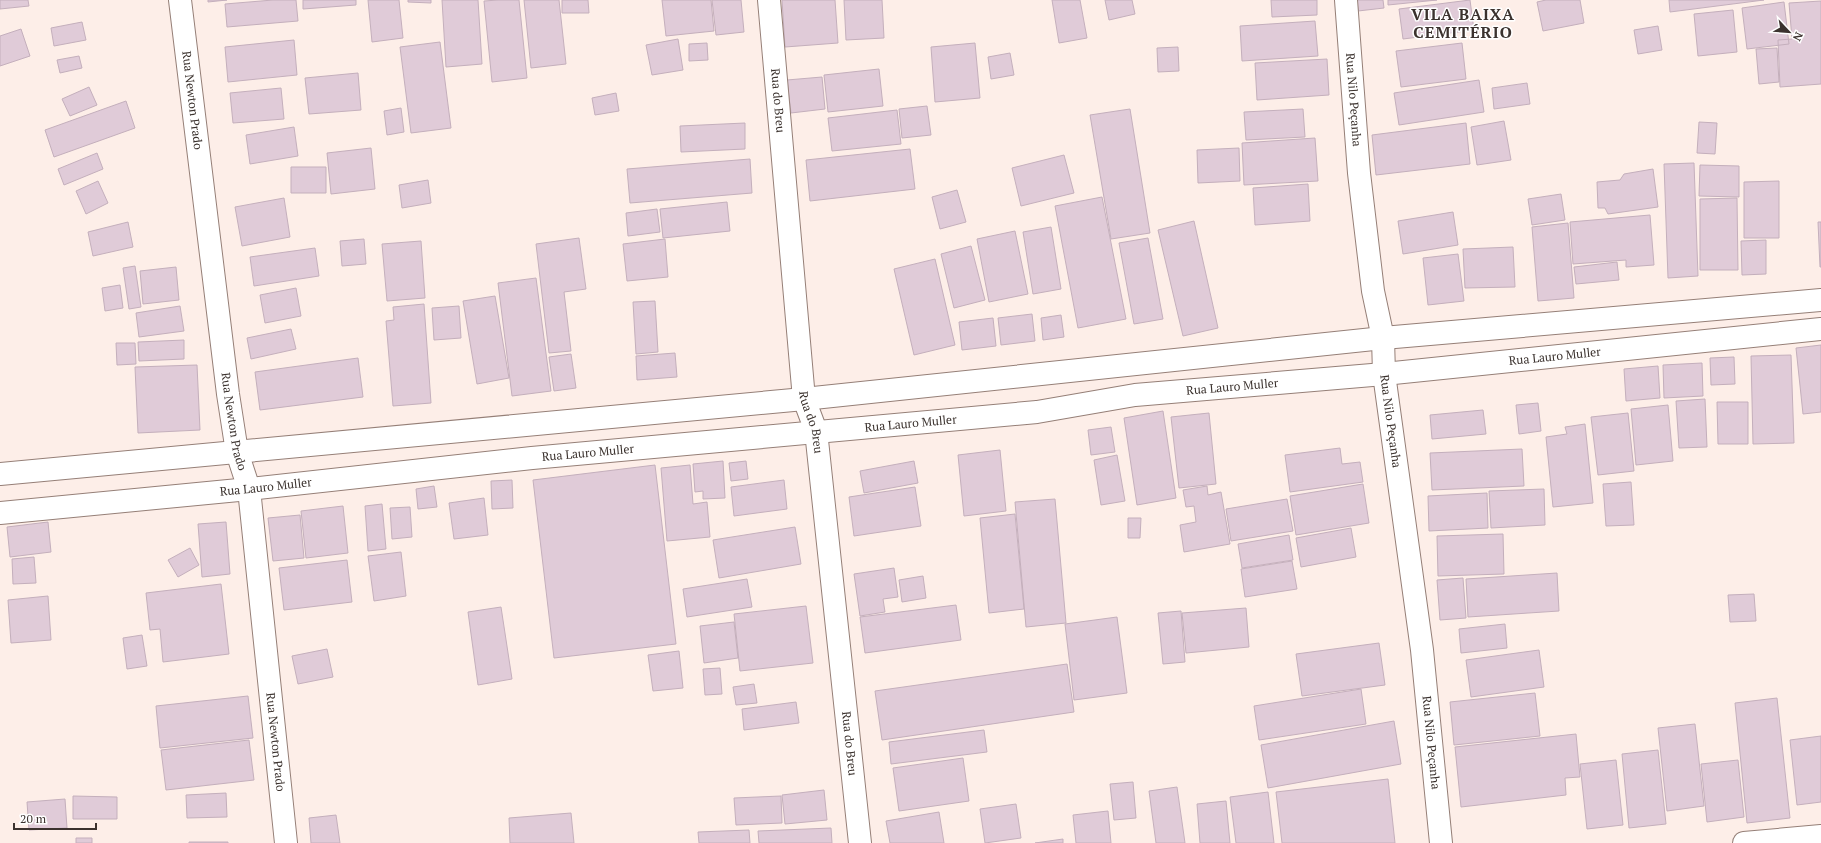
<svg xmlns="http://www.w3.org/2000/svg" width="1821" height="843" viewBox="0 0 1821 843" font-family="'PT Serif',serif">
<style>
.building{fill:#e0cbd8;stroke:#c4afbc}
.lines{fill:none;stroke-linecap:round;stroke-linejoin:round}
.street-casing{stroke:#957f77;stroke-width:24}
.secondary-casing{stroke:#957f77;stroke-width:24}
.street{stroke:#fff;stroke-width:22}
.secondary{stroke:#fff;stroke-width:22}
.labels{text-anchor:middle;stroke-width:3;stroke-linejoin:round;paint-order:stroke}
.street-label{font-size:12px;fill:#3b322e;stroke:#fff}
.district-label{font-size:16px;font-weight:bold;letter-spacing:1px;fill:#3b322e;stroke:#fff}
</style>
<rect width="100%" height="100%" fill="#fdeee8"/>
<!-- building -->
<path class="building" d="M0 0H28L29 6 0 9Z
M208 0H227L208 2Z
M273 0H296L298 21 227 27 225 4Z
M303 0H356V5L303 9Z
M368 0H399L403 38 372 42Z
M408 0H431V3L408 2Z
M442 0H478L482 64 446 67Z
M498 0H519L527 78 492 82 484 1Z
M524 0H559L566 64 531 68Z
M562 0H588L589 13H562Z
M662 0H711L714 31 666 36Z
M712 0H741L744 32 716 35Z
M782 0H835L838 43 785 47Z
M844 0H882L884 38 846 40Z
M1052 0H1080L1087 38 1059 43Z
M1105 0H1132L1135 14 1109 20Z
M1271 0H1317V15L1272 17Z
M1357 0H1383L1384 8 1358 11Z
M1388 0H1437L1388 5Z
M1470 0 1474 30 1403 39 1399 9Z
M1546 0H1580L1584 23 1543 31 1537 2Z
M1669 0H1764L1670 12Z
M1821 1V84L1780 87 1778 40 1792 39 1789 3Z
M1784 2 1789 44 1747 49 1742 8Z
M1733 10 1737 52 1698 56 1694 14Z
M1315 21 1318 56 1242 61 1240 26Z
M82 22 86 40 54 46 51 28Z
M1658 26 1662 50 1638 54 1634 30Z
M21 29 30 56 0 66V36Z
M678 39 683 70 652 75 646 45Z
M294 40 297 75 228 82 225 47Z
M440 42 451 128 411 133 400 47Z
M707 43 708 60 689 61V44Z
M975 43 980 98 935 102 931 47Z
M1462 43 1466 79 1401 87 1396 51Z
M1178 47 1179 71 1158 72 1157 48Z
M1777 48 1779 82 1759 84 1756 49Z
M1010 53 1014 75 991 79 988 57Z
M79 56 82 68 60 73 57 60Z
M1327 59 1329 95 1257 100 1255 63Z
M879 69 883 106 828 112 824 75Z
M358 73 361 110 309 114 305 78Z
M822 77 825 109 791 113 787 80Z
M1479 80 1484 112 1399 125 1394 93Z
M1527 83 1530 104 1494 109 1492 88Z
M89 87 97 105 70 116 62 99Z
M281 88 284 119 233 123 230 93Z
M616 93 619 111 595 115 592 98Z
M126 101 135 128 54 157 45 130Z
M927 106 931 135 902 138 899 109Z
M401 108 404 132 387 135 384 111Z
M1130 109 1150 233 1111 239 1090 115Z
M1303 109 1305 137 1246 140 1244 112Z
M897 110 901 144 832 151 828 118Z
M1504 121 1511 160 1477 165 1471 127Z
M1699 122 1717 123 1715 154 1697 153Z
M745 123V149L681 152 680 126Z
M1466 123 1470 164 1376 175 1372 135Z
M294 127 298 156 250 164 246 135Z
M1315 138 1318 181 1244 185 1242 143Z
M371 148 375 189 331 194 327 153Z
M1239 148 1240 181 1198 183 1197 150Z
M910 149 915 189 810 201 806 160Z
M97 153 103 169 64 185 58 169Z
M1064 155 1074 193 1021 206 1012 168Z
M750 159 752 193 630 203 627 169Z
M1694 163 1698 276 1668 278 1664 164Z
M1700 165 1739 166V197L1699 196Z
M291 167H326V193H291Z
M1653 169 1658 207 1608 214 1605 208H1598L1597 182 1620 180 1624 174Z
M428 180 431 203 402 208 399 185Z
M98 181 108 203 86 214 76 191Z
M1779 181V238H1744V182Z
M1308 184 1310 221 1255 225 1253 188Z
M957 190 966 222 940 229 932 197Z
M1561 194 1565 220 1532 225 1528 199Z
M1102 197 1126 319 1078 328 1055 206Z
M284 198 290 237 242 246 235 207Z
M1737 198 1738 270H1700V199Z
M727 202 730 231 663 238 660 209Z
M657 209 660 232 628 236 626 213Z
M1453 212 1458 245 1403 254 1398 221Z
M1650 215 1654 265 1626 267V260L1573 264 1570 222Z
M1194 221 1218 328 1183 336 1158 230Z
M128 222 133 247 93 256 88 232Z
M1818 222H1821V267H1820Z
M1568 223 1574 298 1538 301 1532 227Z
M1051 227 1061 289 1033 294 1023 232Z
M1015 231 1028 294 989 302 977 239Z
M579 238 586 289 564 292 571 351 549 353 536 244Z
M1148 238 1163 319 1134 324 1119 243Z
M364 239 366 264 342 266 340 241Z
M665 239 668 277 627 281 623 244Z
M1766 240V274L1742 275 1741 241Z
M421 241 425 298 387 301 382 244Z
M971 246 985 300 954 308 941 254Z
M1513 247 1515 287 1465 288 1463 249Z
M315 248 319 276 254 286 250 257Z
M1458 254 1464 301 1428 305 1423 258Z
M935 259 955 345 914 355 894 269Z
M1617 262 1619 280 1576 284 1574 267Z
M135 266 141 307 129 309 123 268Z
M176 267 179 300 143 304 140 271Z
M536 278 551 391 512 396 498 283Z
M120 285 123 308 105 311 102 288Z
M296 288 301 316 265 323 260 295Z
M495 296 509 378 477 384 463 301Z
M655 301 658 352 636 354 633 302Z
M424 304 431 403 393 406 386 321 394 320 393 307Z
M180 306 184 331 139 337 136 313Z
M459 306 461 338 434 340 432 308Z
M1032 314 1035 341 1001 345 998 318Z
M1061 315 1064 337 1043 340 1041 318Z
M993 318 996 346 962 350 959 322Z
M291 329 296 349 251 359 247 338Z
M184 340V359L139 361 138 342Z
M116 343H135L136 364 117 365Z
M1821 345V412L1803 414 1796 348Z
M675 353 677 377 637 380 636 356Z
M571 354 576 388 554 391 549 357Z
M1791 355 1794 443 1753 444 1751 356Z
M1734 357 1735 384 1711 385 1710 358Z
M358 358 363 397 260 410 255 372Z
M1702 363 1703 396 1664 398 1663 365Z
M197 365 200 430 138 433 135 367Z
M1658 366 1660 398 1626 401 1624 369Z
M1705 399 1707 447 1679 448 1676 401Z
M1717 402H1748V444H1718Z
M1538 403 1541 431 1519 434 1516 405Z
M1668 405 1673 461 1636 465 1631 409Z
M1483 410 1486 434 1432 439 1430 415Z
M1163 411 1176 498 1137 505 1124 418Z
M1209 413 1216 484 1179 488 1171 417Z
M1628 413 1634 471 1598 475 1591 417Z
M1585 424 1593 503 1553 507 1546 437 1567 434 1565 427Z
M1111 427 1115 452 1091 455 1088 430Z
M1340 448 1342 464 1360 462 1363 482 1290 492 1285 455Z
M1522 449 1524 486 1432 490 1430 453Z
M1000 450 1006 511 964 516 958 455Z
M1117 455 1125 501 1101 505 1094 460Z
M723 461 725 498 703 499V491L695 492 693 464Z
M746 461 748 479 731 481 729 463Z
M914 461 918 483 864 493 860 471Z
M655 465 676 644 554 658 533 480Z
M690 465 693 504 707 502 710 537 667 541 661 468Z
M512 480 513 508 492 509 491 481Z
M784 480 787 509 734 516 731 487Z
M1631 482 1634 525 1606 526 1603 484Z
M1363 484 1369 523 1296 535 1290 496Z
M434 486 437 507 418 509 416 489Z
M1207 486 1208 495 1221 492 1230 544 1184 552 1180 525 1196 522 1194 506 1186 507 1183 490Z
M915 487 921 526 854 536 849 497Z
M1544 489 1545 525 1491 528 1489 491Z
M1487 493 1488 528 1429 531 1428 496Z
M484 498 488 535 454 539 449 503Z
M1055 499 1066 623 1026 627 1015 502Z
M1287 499 1293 531 1231 541 1226 509Z
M382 504 386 549 368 551 365 506Z
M343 506 348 553 306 558 301 511Z
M410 507 412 537 392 539 390 508Z
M1015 514 1024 609 989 613 980 518Z
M300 515 304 558 273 561 268 518Z
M1128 518H1141L1140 538H1128Z
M48 522 51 552 10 557 7 527Z
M226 522 230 574 202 577 198 524Z
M795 527 801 564 719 578 713 540Z
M1351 528 1356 557 1301 567 1296 538Z
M1503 534 1504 574 1438 576 1437 536Z
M1289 535 1293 560 1242 568 1238 544Z
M190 548 199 565 178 577 168 560Z
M401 552 406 596 374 601 368 556Z
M34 557 36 583 13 584 12 559Z
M347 560 352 602 284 610 279 568Z
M1292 561 1297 589 1245 597 1241 569Z
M894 568 898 597 883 599 885 612 860 616 854 574Z
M1557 573 1559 611 1468 617 1466 579Z
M923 576 926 598 902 602 899 580Z
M1463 578 1466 618 1440 620 1437 580Z
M747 579 752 607 687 617 683 589Z
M221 584 229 654 163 662 160 629 150 630 146 593Z
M1754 594 1756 621 1730 622 1728 595Z
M48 596 51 640 11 643 8 600Z
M956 605 961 640 865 653 860 617Z
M806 606 813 663 740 671 734 614Z
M501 607 512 679 478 685 468 612Z
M1246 608 1249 647 1186 653 1182 613Z
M1181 611 1185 662 1163 664 1158 613Z
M1117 617 1127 693 1074 700 1065 624Z
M734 622 738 658 704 663 700 626Z
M1505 624 1507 648 1461 653 1459 629Z
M142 635 147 666 127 669 123 638Z
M1379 643 1385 685 1302 696 1296 654Z
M327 649 333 677 298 684 292 656Z
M1539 650 1544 687 1471 697 1466 660Z
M679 651 683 688 653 691 648 655Z
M1067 664 1074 712 882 740 875 691Z
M720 668 722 694 705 695 703 669Z
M754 684 757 703 736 705 733 687Z
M1361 689 1366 724 1259 740 1254 706Z
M1535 693 1540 736 1454 745 1450 702Z
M248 696 253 738 160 748 156 706Z
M1777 698 1790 818 1747 823 1735 703Z
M796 702 799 723 744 730 742 709Z
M1394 721 1401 764 1268 788 1261 745Z
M1695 724 1704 806 1667 811 1658 728Z
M984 730 987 752 891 764 889 742Z
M1576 734 1580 777 1565 778 1566 795 1461 807 1455 747Z
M1821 736V802L1797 805 1790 740Z
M249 740 254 780 166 790 161 750Z
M1658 750 1666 824 1629 828 1622 754Z
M963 758 969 801 899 811 893 768Z
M1616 760 1623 825 1587 829 1580 764Z
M1738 760 1744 817 1707 822 1701 764Z
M1388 779 1395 843H1282L1276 792Z
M1133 782 1136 818 1114 820 1110 784Z
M1177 787 1185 843H1156L1149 791Z
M824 790 827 820 785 824 782 795Z
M1268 792 1274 843H1236L1230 797Z
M226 793 227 817 187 818 186 795Z
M73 796 117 797V819H73Z
M781 796 782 823 736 825 734 798Z
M65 799 67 828 29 830 27 802Z
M1226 801 1230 843H1200L1197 804Z
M1016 804 1021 838 985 843 980 809Z
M1108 811 1111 843H1076L1073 815Z
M939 812 944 843H890L886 821Z
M571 813 574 843H510L509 818Z
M336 815 340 843H311L309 818Z
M831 828 832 843H759L758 831Z
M749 830 750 843H699L698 832Z
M76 838H92V843H76Z
M1063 839V843H1035Z
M189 842H228V843H189Z"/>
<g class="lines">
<!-- street casing -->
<g class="street-casing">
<g id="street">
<path id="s1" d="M180 0 228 394 237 452 249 489 286 843"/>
<path id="s2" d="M769 0 804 399 816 431 860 843"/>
<path id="s3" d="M1346 0 1359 173 1373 291 1383 338 1384 374 1422 650 1441 843"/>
<path d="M1744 843 1821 836"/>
</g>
</g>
<!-- secondary casing -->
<g class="secondary-casing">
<g id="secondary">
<path d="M0 474 804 399 1383 338 1821 300"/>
<path id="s4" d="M0 513 249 489 532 458 1037 412 1135 395 1384 374 1821 329"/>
</g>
</g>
<!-- street -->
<use href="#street" class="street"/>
<!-- secondary -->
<use href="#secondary" class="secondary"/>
</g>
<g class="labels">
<!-- street labels -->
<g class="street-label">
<text dy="4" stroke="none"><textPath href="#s1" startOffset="101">Rua Newton Prado</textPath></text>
<text dy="4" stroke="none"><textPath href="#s2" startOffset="101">Rua do Breu</textPath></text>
<text dy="4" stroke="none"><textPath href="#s3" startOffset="100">Rua Nilo Peçanha</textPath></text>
<text dy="4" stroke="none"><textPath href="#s4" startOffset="1563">Rua Lauro Muller</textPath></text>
<text dy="4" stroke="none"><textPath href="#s4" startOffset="1239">Rua Lauro Muller</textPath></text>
<text dy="4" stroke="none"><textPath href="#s1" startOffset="425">Rua Newton Prado</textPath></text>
<text dy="4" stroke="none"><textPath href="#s2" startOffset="425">Rua do Breu</textPath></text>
<text dy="4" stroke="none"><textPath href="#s3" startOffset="424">Rua Nilo Peçanha</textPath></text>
<text dy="4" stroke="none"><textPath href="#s4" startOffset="915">Rua Lauro Muller</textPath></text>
<text dy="4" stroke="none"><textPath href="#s4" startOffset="591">Rua Lauro Muller</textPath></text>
<text dy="4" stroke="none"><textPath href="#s4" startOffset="267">Rua Lauro Muller</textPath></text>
<text dy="4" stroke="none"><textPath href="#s1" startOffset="749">Rua Newton Prado</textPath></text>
<text dy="4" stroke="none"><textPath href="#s2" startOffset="749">Rua do Breu</textPath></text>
<text dy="4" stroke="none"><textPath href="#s3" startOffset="748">Rua Nilo Peçanha</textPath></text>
</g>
<!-- district labels -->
<g class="district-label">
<text x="1463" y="20">VILA BAIXA<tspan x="1463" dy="18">CEMITÉRIO</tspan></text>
</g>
</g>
<!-- north arrow -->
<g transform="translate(1789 32) rotate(116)" stroke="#ffffff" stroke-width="3" paint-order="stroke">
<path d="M0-3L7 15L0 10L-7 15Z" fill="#3b322e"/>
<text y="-6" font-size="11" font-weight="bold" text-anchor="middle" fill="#3b322e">N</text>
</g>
<!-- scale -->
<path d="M14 823v6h82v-6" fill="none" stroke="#3b322e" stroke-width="2"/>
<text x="20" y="823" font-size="12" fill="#3b322e" stroke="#ffffff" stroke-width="3" paint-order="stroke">20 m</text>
</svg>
